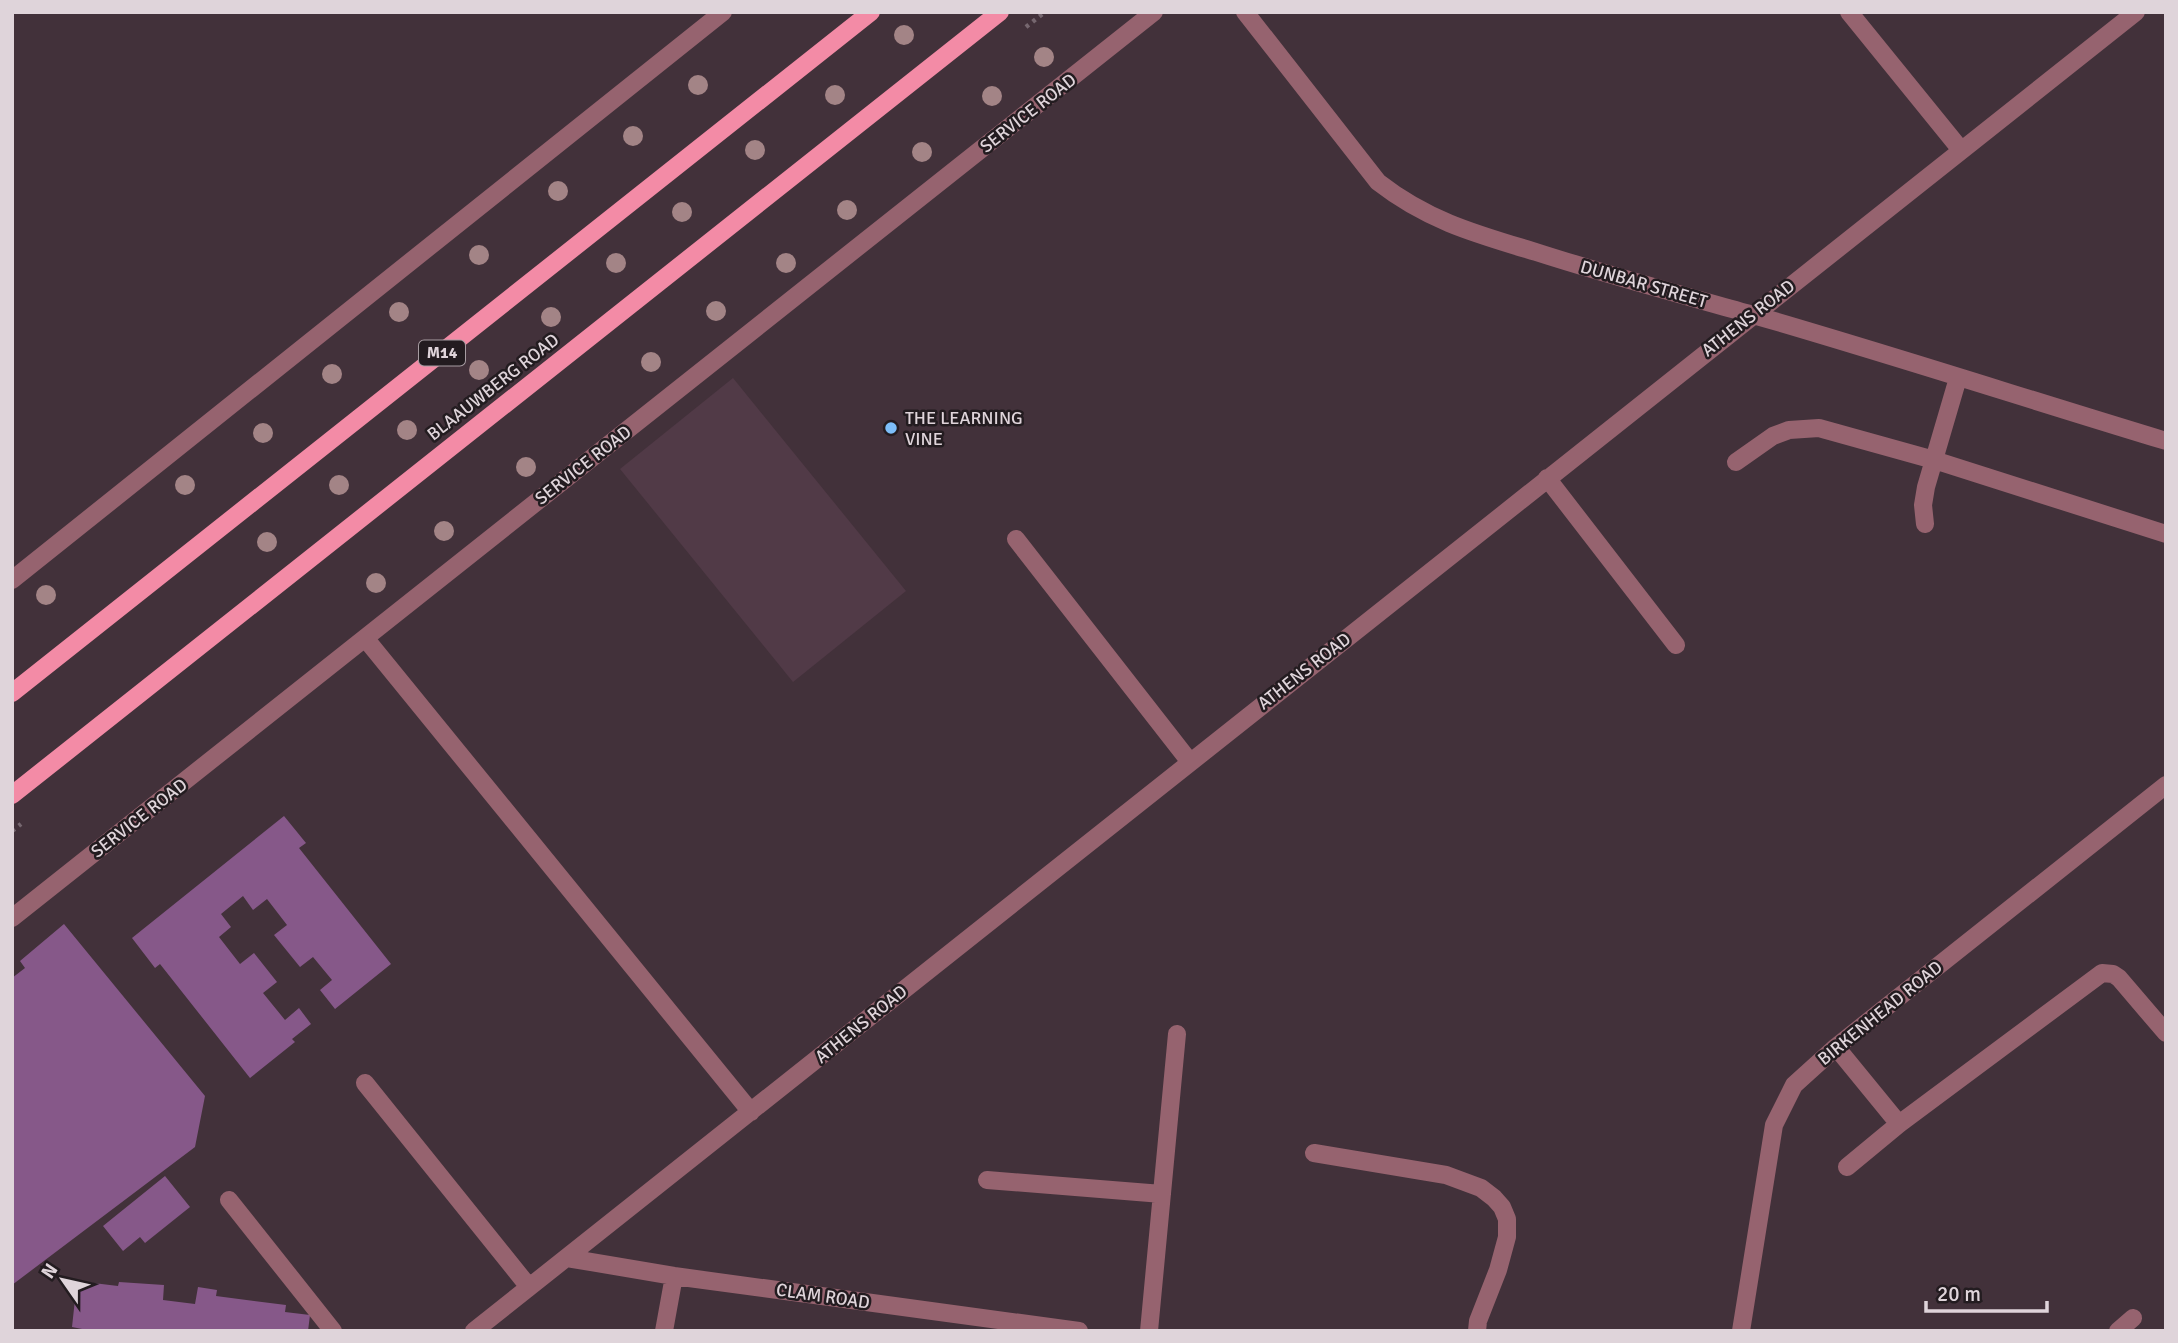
<svg xmlns="http://www.w3.org/2000/svg" width="2178" height="1343" font-family="Signika,sans-serif">
  <rect width="100%" height="100%" fill="#42313a"/>
  <path fill="#513a47" d="M733,378l173,213 -113,91 -173,-213z"/>
  <path fill="#865889" d="M284,816l22,27 -7,5 92,116 -56,45 -15,-19 12,-10 -19,-23 -13,10 -26,-32 13,-10 -20,-26 -14,11 -10,-14 -22,18 10,13 -12,10 21,27 14,-11 23,29 -14,11 22,27 14,-12 12,16 -19,15 3,3 -45,36 -90,-114 -5,4 -23,-30z
    M64,924l141,172 -10,51 -183,138v-307l13,-10 -5,-7z
    M165,1176l25,31 -45,36 -5,-6 -17,14 -20,-25z
    M77,1281l41,5 1,-4 45,3 -1,15 32,4 3,-17 19,3 -1,6 70,9 -1,7 25,3 -2,16h-216l-20,-4z"/>
  <g fill="none" stroke-linecap="round" stroke-linejoin="round">
    <path stroke="#76676f" stroke-width="4.5" stroke-dasharray="3.5 5" stroke-linecap="butt" d="M1026,27l19,-15
      M12,831l9,-7"/>
    <path stroke="#96636f" stroke-width="18" d="M1245,12l133,170c50,39 98,52 158,70 71,23 143,42 214,62 139,40 277,85 416,127
      M1849,12l112,138
      M1736,462l37,-26 16,-6 30,-2 115,32 232,74
      M1547,478l129,167
      M1925,524l-2,-19 3,-18 32,-109
      M1016,539l174,223
      M12,580l711,-568
      M365,638l386,474
      M12,918l1142,-906
      M1836,1047l63,77 -52,43
      M365,1083l164,204
      M1899,1124l203,-151 11,1 6,4 47,55
      M1314,1153l132,22 35,13 13,10 8,9 5,12v18l-9,33 -20,51 -1,10
      M987,1180l175,14
      M229,1200l104,131
      M567,1258l107,18 405,55
      M474,1331l1662,-1319
      M664,1331l10,-55
      M1149,1331l28,-297
      M1741,1331l33,-206 20,-40 42,-38 330,-262
      M2118,1331l15,-13"/>
    <path stroke="#f38ba6" stroke-width="18" d="M12,693l859,-681
      M12,795l988,-783"/>
  </g>
  <g fill="#a38486">
    <circle cx="904" cy="35" r="10"/>
    <circle cx="1044" cy="57" r="10"/>
    <circle cx="698" cy="85" r="10"/>
    <circle cx="835" cy="95" r="10"/>
    <circle cx="992" cy="96" r="10"/>
    <circle cx="633" cy="136" r="10"/>
    <circle cx="755" cy="150" r="10"/>
    <circle cx="922" cy="152" r="10"/>
    <circle cx="558" cy="191" r="10"/>
    <circle cx="847" cy="210" r="10"/>
    <circle cx="682" cy="212" r="10"/>
    <circle cx="479" cy="255" r="10"/>
    <circle cx="616" cy="263" r="10"/>
    <circle cx="786" cy="263" r="10"/>
    <circle cx="716" cy="311" r="10"/>
    <circle cx="399" cy="312" r="10"/>
    <circle cx="551" cy="317" r="10"/>
    <circle cx="651" cy="362" r="10"/>
    <circle cx="479" cy="370" r="10"/>
    <circle cx="332" cy="374" r="10"/>
    <circle cx="407" cy="430" r="10"/>
    <circle cx="263" cy="433" r="10"/>
    <circle cx="526" cy="467" r="10"/>
    <circle cx="185" cy="485" r="10"/>
    <circle cx="339" cy="485" r="10"/>
    <circle cx="444" cy="531" r="10"/>
    <circle cx="267" cy="542" r="10"/>
    <circle cx="376" cy="583" r="10"/>
    <circle cx="46" cy="595" r="10"/>
  </g>
  <circle fill="#7dbef9" stroke="#231c20" stroke-width="2.5" cx="891" cy="428" r="7"/>
  <g text-anchor="middle" dominant-baseline="central" stroke-width="5" stroke-linejoin="round" paint-order="stroke">
    <rect fill="#231c20" stroke="#a79da2" stroke-width="2" x="419" y="340.5" width="46" height="25" rx="5"/>
    <g font-size="16" font-weight="bold" fill="#dfd4da">
      <text x="442" y="353">M14</text>
    </g>
    <g font-size="18" fill="#dfd4da" stroke="#231c20">
      <text transform="translate(1028 113) rotate(-38)">SERVICE ROAD</text>
      <text transform="translate(1644 284) rotate(16)">DUNBAR STREET</text>
      <text transform="translate(1748 318) rotate(-38)">ATHENS ROAD</text>
      <text transform="translate(493 387) rotate(-38)">BLAAUWBERG ROAD</text>
      <text transform="translate(583 465) rotate(-38)">SERVICE ROAD</text>
      <text transform="translate(1304 671) rotate(-38)">ATHENS ROAD</text>
      <text transform="translate(139 818) rotate(-38)">SERVICE ROAD</text>
      <text transform="translate(1880 1013) rotate(-39)">BIRKENHEAD ROAD</text>
      <text transform="translate(861 1024) rotate(-39)">ATHENS ROAD</text>
      <text transform="translate(823 1296) rotate(8)">CLAM ROAD</text>
    </g>
    <g font-size="18" fill="#dfd4da" stroke="#231c20" text-anchor="start">
      <text x="905" y="418">THE LEARNING<tspan x="905" dy="21">VINE</tspan></text>
    </g>
  </g>
  <rect width="2178" height="1343" fill="none" stroke="#dfd4da" stroke-width="28"/>
  <g transform="translate(63 1280) rotate(304)" stroke="#231c20" stroke-width="5" paint-order="stroke">
  <path d="M0-5L12 26L0 18L-12 26Z" fill="#dfd4da"/>
  <text y="-10" font-size="19" font-weight="bold" text-anchor="middle" fill="#dfd4da">N</text>
  </g>
  <path d="M1926 1301v10h121v-10" fill="none" stroke="#dfd4da" stroke-width="3.5"/>
  <text x="1937" y="1301" font-size="21" fill="#dfd4da" stroke="#231c20" stroke-width="5" paint-order="stroke">20 m</text>
</svg>
